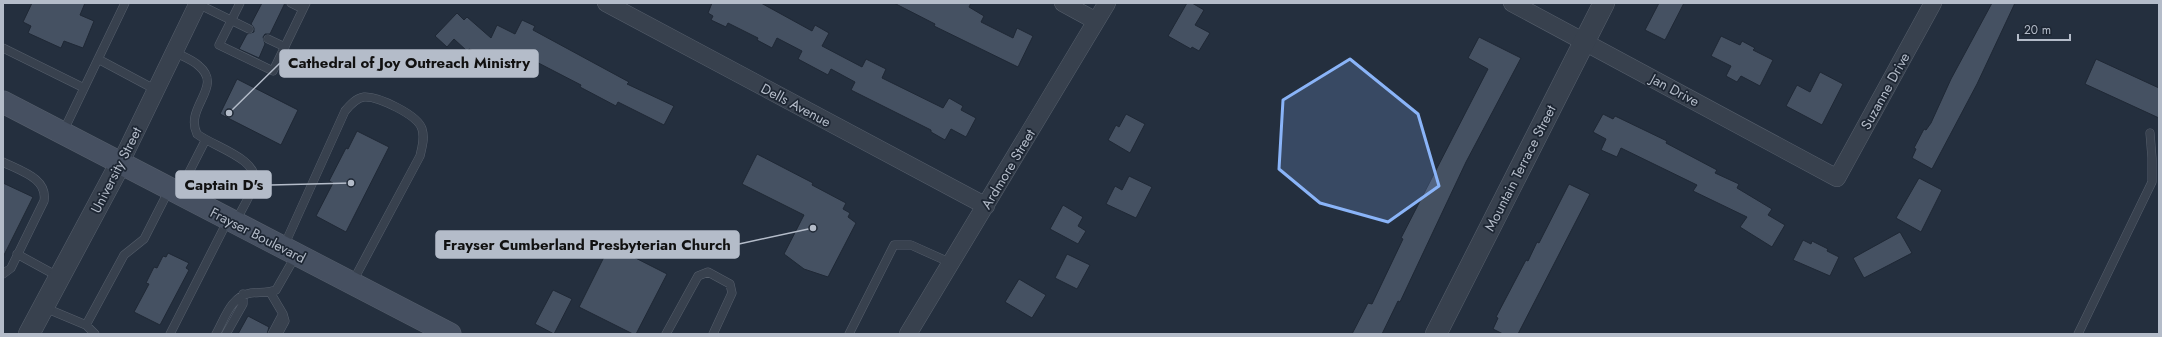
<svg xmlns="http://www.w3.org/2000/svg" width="2162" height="337" font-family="Jost,sans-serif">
  <rect width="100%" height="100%" fill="#242f3e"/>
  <path fill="#455162" stroke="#1f2835" d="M32,3h53l-5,12 14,6 -11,27 -19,-7 -3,7 -33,-15 3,-7 -8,-4z
    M262,3h23l-15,31h-5l-2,3 2,7 -6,14 -20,-9 8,-15 7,-2v-4l-3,-4z
    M712,3h49l51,28 3,-6 14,8 -7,13 40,21 4,-8 20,10 -4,9 61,30 6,-10 14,8 -2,4 15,8 -10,19 -15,-8 -6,11 -14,-8v-2l-80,-40 4,-8 -24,-13 -3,6 -30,-16 4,-8 -25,-13 -5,10 -15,-8 1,-2 -30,-15 -2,4 -15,-7 2,-4 -5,-3z
    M894,3h77l-2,4 15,9 -3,6 32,16 4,-10 16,8 -15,31 -84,-41 1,-2z
    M1187,3h5l12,7 -9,15 15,8 -11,18 -7,-4 -1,2 -23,-13z
    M1659,3h25l-19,37 -20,-10z
    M1992,3h23l-38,81 -45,85 -20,-11 4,-9 -2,-1 10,-19 2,1 5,-7 20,-44z
    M457,13l7,7 3,-3 24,21 6,-13 18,9 7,-14 13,6 -2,4 96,52 -2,2 47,22 -10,19 -46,-23 -2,4 -36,-19 1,-2 -60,-31 -2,4 -2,-1 -6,12 -42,-20 -2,2 -13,-12 -7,8 -12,-11z
    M1721,36l19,9 2,-4 13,7 -2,2 20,10 -13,26 -19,-10 -4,6 -11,-6 5,-10 -20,-10z
    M1479,37l42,21 -55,104 -66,140 -2,-1 -16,33h-30l16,-31 4,1 31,-65 -2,-1 87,-169 -20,-11z
    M2096,59l63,29v30l-74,-34z
    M1820,72l23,12 -21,41 -36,-19 11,-21 13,7z
    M237,79l61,31 -17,35 -61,-31z
    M1126,114l19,10 -15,29 -22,-13 8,-15 3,2z
    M1603,114l10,5 2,-3 52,25 -1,2 51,27 -2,3 24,11 -2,4 35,21 -4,6 17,10 -13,22 -32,-20 7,-10 -54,-26 4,-6 -76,-37 -4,9 -16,-7 5,-11 -13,-7z
    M357,131l32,16 -43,85 -30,-16 17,-33 -4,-2 17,-33 2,1z
    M757,154l56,29 -1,2 34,18 -3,6 7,4 -2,4 8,6 -28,54 -24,-8 -20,-15 20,-39 -62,-31z
    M1129,176l23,11 -16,31 -30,-14 9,-18 7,4z
    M1919,178l23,12 -21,42 -25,-14z
    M3,183l30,14 -30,60z
    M1569,184l21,10 -72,140h-15l-10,-5 5,-11 -2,-1 30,-57 2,1 9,-19 2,1z
    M1063,205l20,12 -5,9 8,5 -8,13 -28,-15z
    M1900,232l12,21 -48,25 -11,-20z
    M1803,240l8,4 1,-3 16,8 -1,2 12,6 -9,19 -37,-16z
    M610,245l57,29 -31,60h-3l-54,-27z
    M168,253l21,10 -3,5 3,2 -29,55 -26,-13 15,-28 -3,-1 8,-16 3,1 6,-12 3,1z
    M1067,254l23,11 -13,24 -22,-11z
    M1019,279l27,16 -14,23 -27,-16z
    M553,290l19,9 -18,35 -19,-10z
    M248,316l21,11 -2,7h-29z"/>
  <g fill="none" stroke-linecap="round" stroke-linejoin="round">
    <defs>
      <path id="service" d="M240,3l-21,42 54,26 33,-68
        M291,3l12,6
        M198,4l51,25
        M268,39l17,8
        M3,48l81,40
        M174,52c8,4 19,8 25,14 25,21 -15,41 -2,68 17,13 63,25 57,49 -3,13 -13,27 -19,40
        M98,59l58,31
        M63,132l62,-129
        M3,162c17,9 45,16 41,39l-33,67 -8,6
        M179,192l26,-51
        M284,246l61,-135c5,-6 11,-13 19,-14 14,-1 54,18 58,32 3,9 0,18 -2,27l-68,127
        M17,254l42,23
        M270,292l13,22 2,7 -7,13
        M43,307l43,18
        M95,334l-9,-9 38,-70 20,-16 25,-49
        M170,334l58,-114
        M216,334c9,-16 15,-38 35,-41 9,-1 17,0 25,-3l20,-35
        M226,334l17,-30v-10
        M272,334l9,-17
        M666,334l32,-58 10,-4 22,12 2,9 -19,41
        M849,334l45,-89h17l40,18
        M2078,334l74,-152v-24l-2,-25"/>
      <path id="minor" d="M606,3l380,203
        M1063,3l33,18
        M1512,3l325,175 96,-175
        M120,164l78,-161
        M908,334l199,-331"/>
      <path id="tertiary" d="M29,334l91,-170
        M1436,334l168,-331"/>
      <path id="secondary" d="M3,102l447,232"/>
    </defs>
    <use href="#service" stroke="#565f6c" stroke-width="9"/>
    <use href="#minor" stroke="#565f6c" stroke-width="18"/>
    <use href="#tertiary" stroke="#565f6c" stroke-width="22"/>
    <use href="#secondary" stroke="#565f6c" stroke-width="23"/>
    <use href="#service" stroke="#38414e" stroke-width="8"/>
    <use href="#minor" stroke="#38414e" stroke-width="17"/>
    <use href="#tertiary" stroke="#38414e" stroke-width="21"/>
    <use href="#secondary" stroke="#465061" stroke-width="22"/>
  </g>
  <path fill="#8ab4f8" fill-opacity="0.2" stroke="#8ab4f8" stroke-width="3" stroke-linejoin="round" d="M1350,59l68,55 21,72 -51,36 -68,-19 -41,-34 4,-69z"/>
  <g text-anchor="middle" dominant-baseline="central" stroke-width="3.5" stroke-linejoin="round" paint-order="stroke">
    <g font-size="14" fill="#b4bcc9" stroke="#1d2633">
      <text transform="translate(1675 90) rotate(28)">Jan Drive</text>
      <text transform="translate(1885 91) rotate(-61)">Suzanne Drive</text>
      <text transform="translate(796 105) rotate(28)">Dells Avenue</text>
      <text transform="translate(1520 168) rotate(-63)">Mountain Terrace Street</text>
      <text transform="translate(1008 169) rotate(-59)">Ardmore Street</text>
      <text transform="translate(116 170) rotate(-63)">University Street</text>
      <text transform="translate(258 235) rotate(27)">Frayser Boulevard</text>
    </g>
  </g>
  <path fill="none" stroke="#b4bcc9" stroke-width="1.5" d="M229 113L280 63M351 183L271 185M813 228L739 244"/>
  <g fill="#b4bcc9" stroke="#1d2633" stroke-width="1.5">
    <circle cx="229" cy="113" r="4"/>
    <circle cx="351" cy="183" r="4"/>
    <circle cx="813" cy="228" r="4"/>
  </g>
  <g fill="#b4bcc9" stroke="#b4bcc9" stroke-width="1.5">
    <rect x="280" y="50" width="258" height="27" rx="4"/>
    <rect x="176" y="171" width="95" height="27" rx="4"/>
    <rect x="436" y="231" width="303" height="27" rx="4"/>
  </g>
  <g font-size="15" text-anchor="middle" font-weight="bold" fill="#111">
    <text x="409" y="68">Cathedral of Joy Outreach Ministry</text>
    <text x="224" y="190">Captain D's</text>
    <text x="587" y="250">Frayser Cumberland Presbyterian Church</text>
  </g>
  <rect width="2162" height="337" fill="none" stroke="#b4bcc9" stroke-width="8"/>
  <path d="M2018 34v6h52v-6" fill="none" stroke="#b4bcc9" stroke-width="2"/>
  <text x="2024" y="34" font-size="12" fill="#b4bcc9" stroke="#1d2633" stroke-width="3" paint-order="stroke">20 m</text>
</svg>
